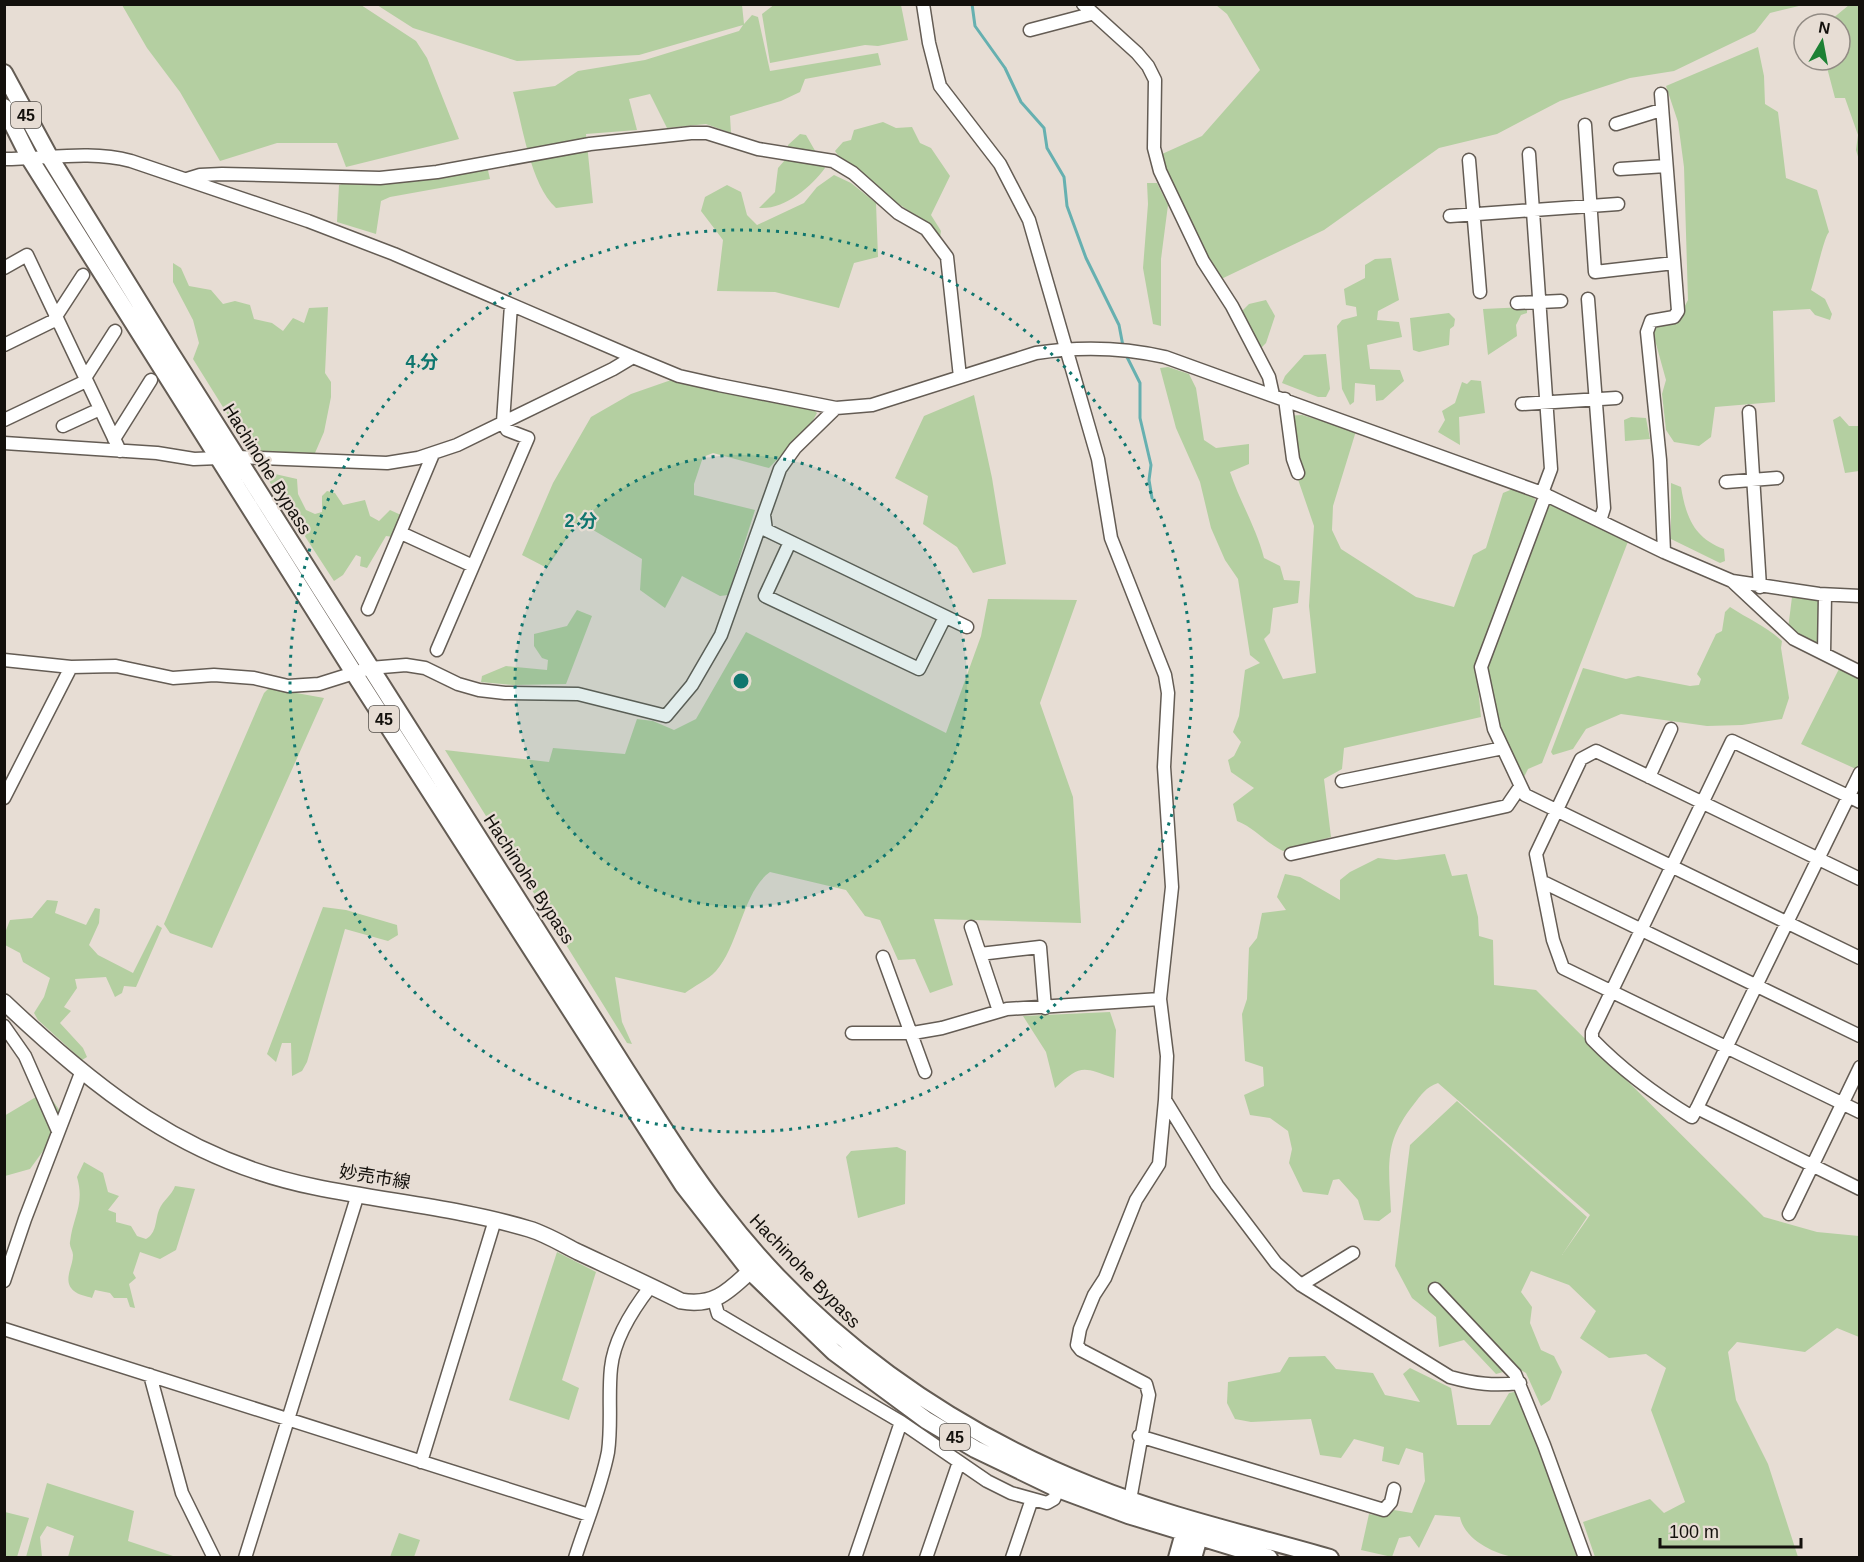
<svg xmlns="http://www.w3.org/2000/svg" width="1864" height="1562" font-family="Helvetica,'Noto Sans JP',sans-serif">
  <rect width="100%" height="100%" fill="#e7ddd4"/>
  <path fill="#b4cfa1" d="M775,4l126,1 7,35 -30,6 -13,-1 -95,18 -8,-49z
    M122,5h239l55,36 11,17 32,81 -113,28 -9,-24h-60l-57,18 -40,-69 -33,-44z
    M377,5h365l2,19 8,-9 6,2 12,54 108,-18 3,12 -76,14 -5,13 -19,9 -51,15 1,17 -25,-9 -39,4 -17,-34 -21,5 8,31 -51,4 7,69 -37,5c-26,-24 -33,-82 -43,-116l42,-6 23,-15 67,-11 94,-29 4,-6 -104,30 -122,6 -104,-33z
    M1216,5h587l-33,8 -15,19 -81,39 -44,7 -70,23 -63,33 -58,14 -115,82 -107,51 -46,-97 -9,-30 40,-18 58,-66 -33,-56z
    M1849,5h10v155l-3,-10 2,-15 -13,-37h-10l-10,-38h15v-36h-14z
    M1758,47l6,29 1,28 13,8 8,66 31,12 12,42c-5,5 -14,47 -18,58l14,9 7,15 -2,6 -15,-5 -5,-6 -37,2 2,91 -60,5 -4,30 -12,9 -25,-4 -8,-12 -4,-36 4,-14 -13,-47 1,-5 24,-9 10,-19 -4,-133 -6,-45 -12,-36z
    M883,122l13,6 16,-1 8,16 11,5 19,28 -19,39 10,16 -1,7 -15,-16 -32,-22 -35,-30 -16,-9 -7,-10 8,-9 8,-2 3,-10z
    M800,134l6,1 19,33c-14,19 -41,42 -66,40l16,-16 3,-24 7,-8 3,-15z
    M487,166l3,13 -100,18 -9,4 -5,33 -39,-12 2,-37 3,-1 38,-1z
    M834,175l17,8 25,20 2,54 -24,6 -15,45 -64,-16 -58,-1 6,-51 -22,-29 4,-14 22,-12 14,7 6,23 10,10 47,-22 13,-16z
    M1147,183h10l11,22 -7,54v67l-8,-2 -10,-56 5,-64z
    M1391,258l8,42 -21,11 -1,9 22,2 3,15 -35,8 3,24 30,1 4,11 -21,19 -7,1 -1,-16 -20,-2 -1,19 -4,3 -8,-16 -5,-63 5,-6 15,-4 -1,-9 -10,-2 -2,-16 21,-11v-13l10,-6z
    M173,263l8,5 8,18 22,4 12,14 12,-3 15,4 4,14 18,4 11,8 10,-13 11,5 5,-15 19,-1 -3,66 6,9v15l-7,35 -9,21 -64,-1 -58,-93 6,-16 -6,-23 -20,-38z
    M1266,300l9,16 -9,27 -5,5 -20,-36 8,-8z
    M1527,307v6l-6,2 -5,10 1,11 -29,19 -5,-46z
    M1449,313l6,6 -1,7 -4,3 -1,16 -30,7 -6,-2 -3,-32z
    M1326,354l4,35 -4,8h-8l-36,-14 3,-7 19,-21z
    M1168,367l21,7 7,14 8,52 12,8 33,-4v20l-19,8c10,30 26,55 34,86l16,8 4,14 16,1 -2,22 -25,5 -3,25 -6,6 19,40 33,-6 -7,-67 5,-80 -22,-64 -7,-46 17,-1 54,16 -23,75 -1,24 9,19 75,48 38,10 19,-52 13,-7 17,-55 12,-5 19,8 2,8 -60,163 5,50 -137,31 -2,21 -18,10 7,58 -48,14c-17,-8 -28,-23 -46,-30l-4,-17 21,-16 -23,-16 -3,-12 6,-4 7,-14 -8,-10 6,-16 6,-46 15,-7 -10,-8 -12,-76 -13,-19 -14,-32 -11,-46 -24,-54 -16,-60z
    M674,379l73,18 64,11 6,5 -6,11 -42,44 -56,-15 -10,4 -9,27v11l61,15 -27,85 -8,1 -38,-20 -17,32 -25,-18 2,-31 -64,-38 -31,47 -25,-13 31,-72 38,-66 40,-23z
    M1471,380l10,1 4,32 -26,4 1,28 -22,-13 7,-12 -3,-9 13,-8 7,-21 5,2z
    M974,395l18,83 14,86 -33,9 -16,-26 -34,-23 5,-28 -33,-18 29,-62z
    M1840,416l9,10h10v45l-14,2 -12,-53z
    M1631,417l15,1 4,21 -25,2 -1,-21z
    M275,474l22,5 1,15 8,16 9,4 7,-2v-16l5,-5 8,2 8,12 22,-5 5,16 9,5 11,-11 11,5 -8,22 -7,-1 -19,32 -7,-2 1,-9 -5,-2 -13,20 -9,6 -65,-100z
    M1671,483l10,4c5,30 13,51 43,62l1,12 -5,2 -49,-24z
    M1549,503l80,36 -87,224 -14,6 -6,12 -23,-54 -11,-61z
    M1792,597l26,2 4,5 -5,39 -29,-14z
    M988,599l89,1 -37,103 33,94 8,126 -147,-4 19,66 -23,8 -15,-34 -17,1 -18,-40 -15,-4 -19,-26 -76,-18c-27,19 -31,73 -54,99 -8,9 -22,15 -31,22l-70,-16 7,45 10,22 -5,-1 -182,-293 104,12 4,-14 72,6 12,-35 16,2 21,9 22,-11 50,-87 200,101 35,-97z
    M1730,607c18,12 36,19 52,34l-1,7 8,50 -7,21 -40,6 -35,1 -86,-12 -35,15 -13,20 -20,6 -2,-3 32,-84 43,11 12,-3 52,10 9,-1 2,-6 -4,-5 19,-40 6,-3 3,-19z
    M577,610l15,6 -26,68 -53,1 -32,-3 1,-6 24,-10 41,4 1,-10 -6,-2 -8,-12v-12l33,-8z
    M1840,667l19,11 1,85 -4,6 -55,-25z
    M269,688l55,10 -112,250 -42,-15 -6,-9 100,-231z
    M1445,854l7,22 15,-2 11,43 1,19 14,4 1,45 42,5 228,227 53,15 42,4v101l-22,-9 -32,24 -68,-10 -9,10 8,48 32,64 30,93h-203l-12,-35 67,-23 14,14 21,-11 -34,-92 15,-42 -20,-14 -37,4 -29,-20 16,-27 -27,-26 -38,-14 -10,21 11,15 -2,16 11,27 13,6 8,16 -12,28 -9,6 -15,-33 -9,-5 -21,6 -32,-34 -25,7 -3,-30 -24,-19 -17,-32 15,-121 47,-44 130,116 -25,38 28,-40 -152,-132c-12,4 -17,12 -24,21 -31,39 -25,61 -23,108l-12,9 -15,-1 -6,-20 -19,-21 -6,1 -5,15 -25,-3 -14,-29 3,-14 -4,-18 -18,-13 -20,-3 -6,-20 20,-9 -1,-19 -18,-6 -3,-47 5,-15 2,-51 8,-10 5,-25 24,-3 -9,-13 8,-23 15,3 40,23v-20l10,-8 28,-14 18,2z
    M47,900l11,1 -3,12 31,12 9,-17 5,1 -1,14 -10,22 9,10 35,18 24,-48 5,3 -26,59 -12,-1 -2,7 -7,4 -9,-20 -31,2 2,9 -13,19 7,4 -11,12 23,25 4,9 -5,3 -44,-40 -4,-7 10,-16 6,-19 -27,-16 -3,-9 -15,-8v-12l5,-13 22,-2z
    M323,907l23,3 51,15 1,10 -10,6 -43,-12 -38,133 -5,9 -10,5 -1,-33h-9l-6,19 -9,-8z
    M1110,1012l6,18 -2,48c-32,-11 -33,-14 -59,10l-9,-36 -23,-36z
    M46,1091l14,20 -14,36 -16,22 -25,7 -1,-60z
    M897,1147l9,4 -1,53 -47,14 -12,-61 5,-6z
    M84,1162l19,11 5,19 11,4 -11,14 8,3v9l15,4 6,10 9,3c11,-6 9,-19 13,-29 4,-10 13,-15 16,-24l20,3 -19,61 -16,9 -20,-7 -7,21 3,5 -7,6 6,24 -5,-1 -3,-9h-13l-4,-5 -15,-3 -3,8c-5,-2 -14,-3 -18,-7 -12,-10 -1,-24 -1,-36 0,-4 -4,-9 -3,-13 3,-26 15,-37 7,-65z
    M557,1252l39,20 -34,108 17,8 -10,32 -60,-20z
    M1325,1356l11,13 37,4 12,22 35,7 -17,-28 7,-6 41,20 6,37h33l19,-32 10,-2 58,166c-20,0 -43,4 -63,0 -20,-3 -50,-18 -54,-40l-25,-2 -16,33 -9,-12 -11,2 -7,19 -31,-7 8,-36 16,3 9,-7 18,3 13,-32 -2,-28 -17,-5 -7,17 -17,-4 2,-14 -30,-8 -13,19 -21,-3 -9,-36 -60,3 -16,-3 -8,-16 1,-21 52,-10 9,-15z
    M47,1483l87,28 -6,30 48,16h-108l6,-21 -27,-10 -7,11 2,20h-16z
    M5,1512l24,6 -12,39h-12z
    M399,1533l21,7 -6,17h-24z"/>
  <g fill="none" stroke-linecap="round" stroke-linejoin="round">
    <path stroke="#66b0b0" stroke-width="3" d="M972,4l3,22 30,42 16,34 23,26 3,20 17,29 3,29 19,52 33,67 4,21
      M1125,353l15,30v35l11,47 -2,15 3,18"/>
    <defs>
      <path id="minor" d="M923,4l6,39 11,43 60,78 29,56 69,239 13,79 54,137 3,18 -4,74 8,120 -12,112 7,57 -2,44 52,85 59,78 25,22 149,92c25,7 44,9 70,6
        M1083,4l54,49 11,13 7,14 -1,68 6,23 43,90 29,45 37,71 4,18
        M1030,30l61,-16
        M1661,94l17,217 -4,6 -23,4 -4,11 13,128 4,92
        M1616,124l45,-14
        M1585,125l10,147 79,-9
        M1529,154l22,315 -9,24
        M4,159c44,0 84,-9 127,2l177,60 86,33 239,103 46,19 40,9 117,23 36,-3 164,-52c45,-7 85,-6 129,4l377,136 122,59 68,29 87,13 41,2
        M1469,160l11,132
        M1620,169l46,-3
        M187,179l13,-4 22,-1 158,4 57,-6 153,-28 101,-11h16l51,16 75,12 20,12 45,40 28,16 21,28 13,120
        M1450,216l168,-12
        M4,268l23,-13 93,196
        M1588,299l16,209 -4,13
        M1517,303l44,-2
        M4,345l49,-24 30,-46
        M85,378l30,-47
        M1285,399l8,60 5,14
        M1522,404l94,-6
        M1749,412l11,175
        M4,420l82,-39
        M63,426l37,-17
        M114,439l37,-59
        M4,443l153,10 37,6 25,-1
        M237,457l150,6 31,-5 39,-13 156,-76 20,-12
        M1726,482l51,-4
        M1546,494l-65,173 13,62 31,66 335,163
        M764,515l2,15 201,97
        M401,533l72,33
        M790,542l-25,54 154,73 26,-52
        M1732,581l62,58 66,33
        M368,609l65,-155
        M437,650l91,-212 -21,-8 -4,-8 8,-117
        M1824,653l1,-58
        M4,660l67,7 45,-1 57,12 41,-3 40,3 34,8 31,-2 51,-16 36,-3 19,3 33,16 21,6 26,3 73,1 88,22 26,-31 29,-50 59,-166 15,-21 41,-40
        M1860,773c-55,112 -109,223 -163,335l-5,9c-38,-23 -69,-46 -100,-78v-7l140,-291 116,55 12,6
        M1649,777l22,-48
        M1342,781l161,-33
        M4,798l67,-131
        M1291,854l216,-48 13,-19
        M1860,879l-264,-128 -15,8 -45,95 17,86 10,28 297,144
        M1543,882l317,154
        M971,927l28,84
        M980,954l60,-7 5,61
        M883,957l42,115
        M4,1026l21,30 33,75
        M852,1033h61l29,-5 65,-19 153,-10
        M1697,1108l163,81
        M1789,1214l71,-147
        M4,1281l21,-62 56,-146
        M1301,1285l52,-32
        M1435,1289l80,85 29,71 41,113
        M714,1300l4,14 183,108 86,59 24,12 36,10 7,-4 4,-10
        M4,1329l585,186
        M150,1375l32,118 32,65
        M1139,1436l245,74 7,-8 3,-13
        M421,1462l74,-242
        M1130,1500l19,-105 -3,-11 -65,-34 -4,-5 3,-16 14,-34 11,-17 31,-78 23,-36 6,-64
        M245,1558l113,-364
        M575,1558c11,-35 26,-70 33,-106 4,-28 0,-56 3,-84 3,-29 22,-59 40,-82
        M855,1558l46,-136
        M926,1558l33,-96
        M1012,1558l20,-59"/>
      <path id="major" d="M4,1002c94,89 182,159 311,185 72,15 144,21 214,42 17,5 33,15 49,23 34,16 69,32 103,49 37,7 52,-15 78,-38"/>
      <path id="highway" d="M4,73l45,83 121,196 456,718c31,48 61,97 96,142 95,124 226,217 370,274 77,31 159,49 238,72
        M4,107l26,52 324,514 329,512 67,86 84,81 92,68 49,29 83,40 70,26 141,43
        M1177,1558l7,-25 7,-7
        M1193,1558l6,-21 -2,-10"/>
    </defs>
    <use href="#minor" stroke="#645c54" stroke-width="15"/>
    <use href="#major" stroke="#645c54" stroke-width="18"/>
    <use href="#highway" stroke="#645c54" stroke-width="20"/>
    <use href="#minor" stroke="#fff" stroke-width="12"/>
    <use href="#major" stroke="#fff" stroke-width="15"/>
    <use href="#highway" stroke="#fff" stroke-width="16"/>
  </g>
  <circle cx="741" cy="681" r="226" fill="#0f766e" fill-opacity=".12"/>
  <g fill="none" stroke="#0f766e" stroke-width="3" stroke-dasharray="3 6">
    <circle cx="741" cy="681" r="226"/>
    <circle cx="741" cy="681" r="451"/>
  </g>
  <g text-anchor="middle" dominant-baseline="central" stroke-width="4.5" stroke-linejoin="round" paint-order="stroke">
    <g fill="#e7ddd4" stroke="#534e48" stroke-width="1.5">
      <rect x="11" y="102" width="30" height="26" rx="4.5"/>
      <rect x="369" y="706" width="30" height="26" rx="4.5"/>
      <rect x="940" y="1424" width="30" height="26" rx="4.5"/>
    </g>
    <g font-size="16" font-weight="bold" fill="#13100c">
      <text x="26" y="115">45</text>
      <text x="384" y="719">45</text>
      <text x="955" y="1437">45</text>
    </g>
    <g font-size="18" fill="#13100c" stroke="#e7ddd4">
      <text transform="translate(267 469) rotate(58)">Hachinohe Bypass</text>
      <text transform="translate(529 879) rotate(57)">Hachinohe Bypass</text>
      <text transform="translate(375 1177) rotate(9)">妙売市線</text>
      <text transform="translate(805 1271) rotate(46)">Hachinohe Bypass</text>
    </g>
  </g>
  <circle cx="741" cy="681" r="9" fill="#0f766e" stroke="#e7ddd4" stroke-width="3"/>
  <g font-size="18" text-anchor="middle" font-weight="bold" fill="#0f766e" stroke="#e7ddd4" stroke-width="4.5" stroke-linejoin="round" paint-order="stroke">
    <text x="422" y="368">4 分</text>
    <text x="581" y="527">2 分</text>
  </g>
  <rect width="1864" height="1562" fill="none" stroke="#13100c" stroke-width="12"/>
  <g transform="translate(1822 42) rotate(10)"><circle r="28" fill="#e7ddd4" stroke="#928b84" stroke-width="1.5"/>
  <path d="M0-4.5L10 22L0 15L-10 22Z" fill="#1d8134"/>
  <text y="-9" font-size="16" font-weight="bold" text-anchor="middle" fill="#13100c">N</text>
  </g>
  <path d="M1660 1538v9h141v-9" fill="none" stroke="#13100c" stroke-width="3"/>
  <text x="1669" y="1538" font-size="18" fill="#13100c" stroke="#e7ddd4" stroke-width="4.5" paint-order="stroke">100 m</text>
</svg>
